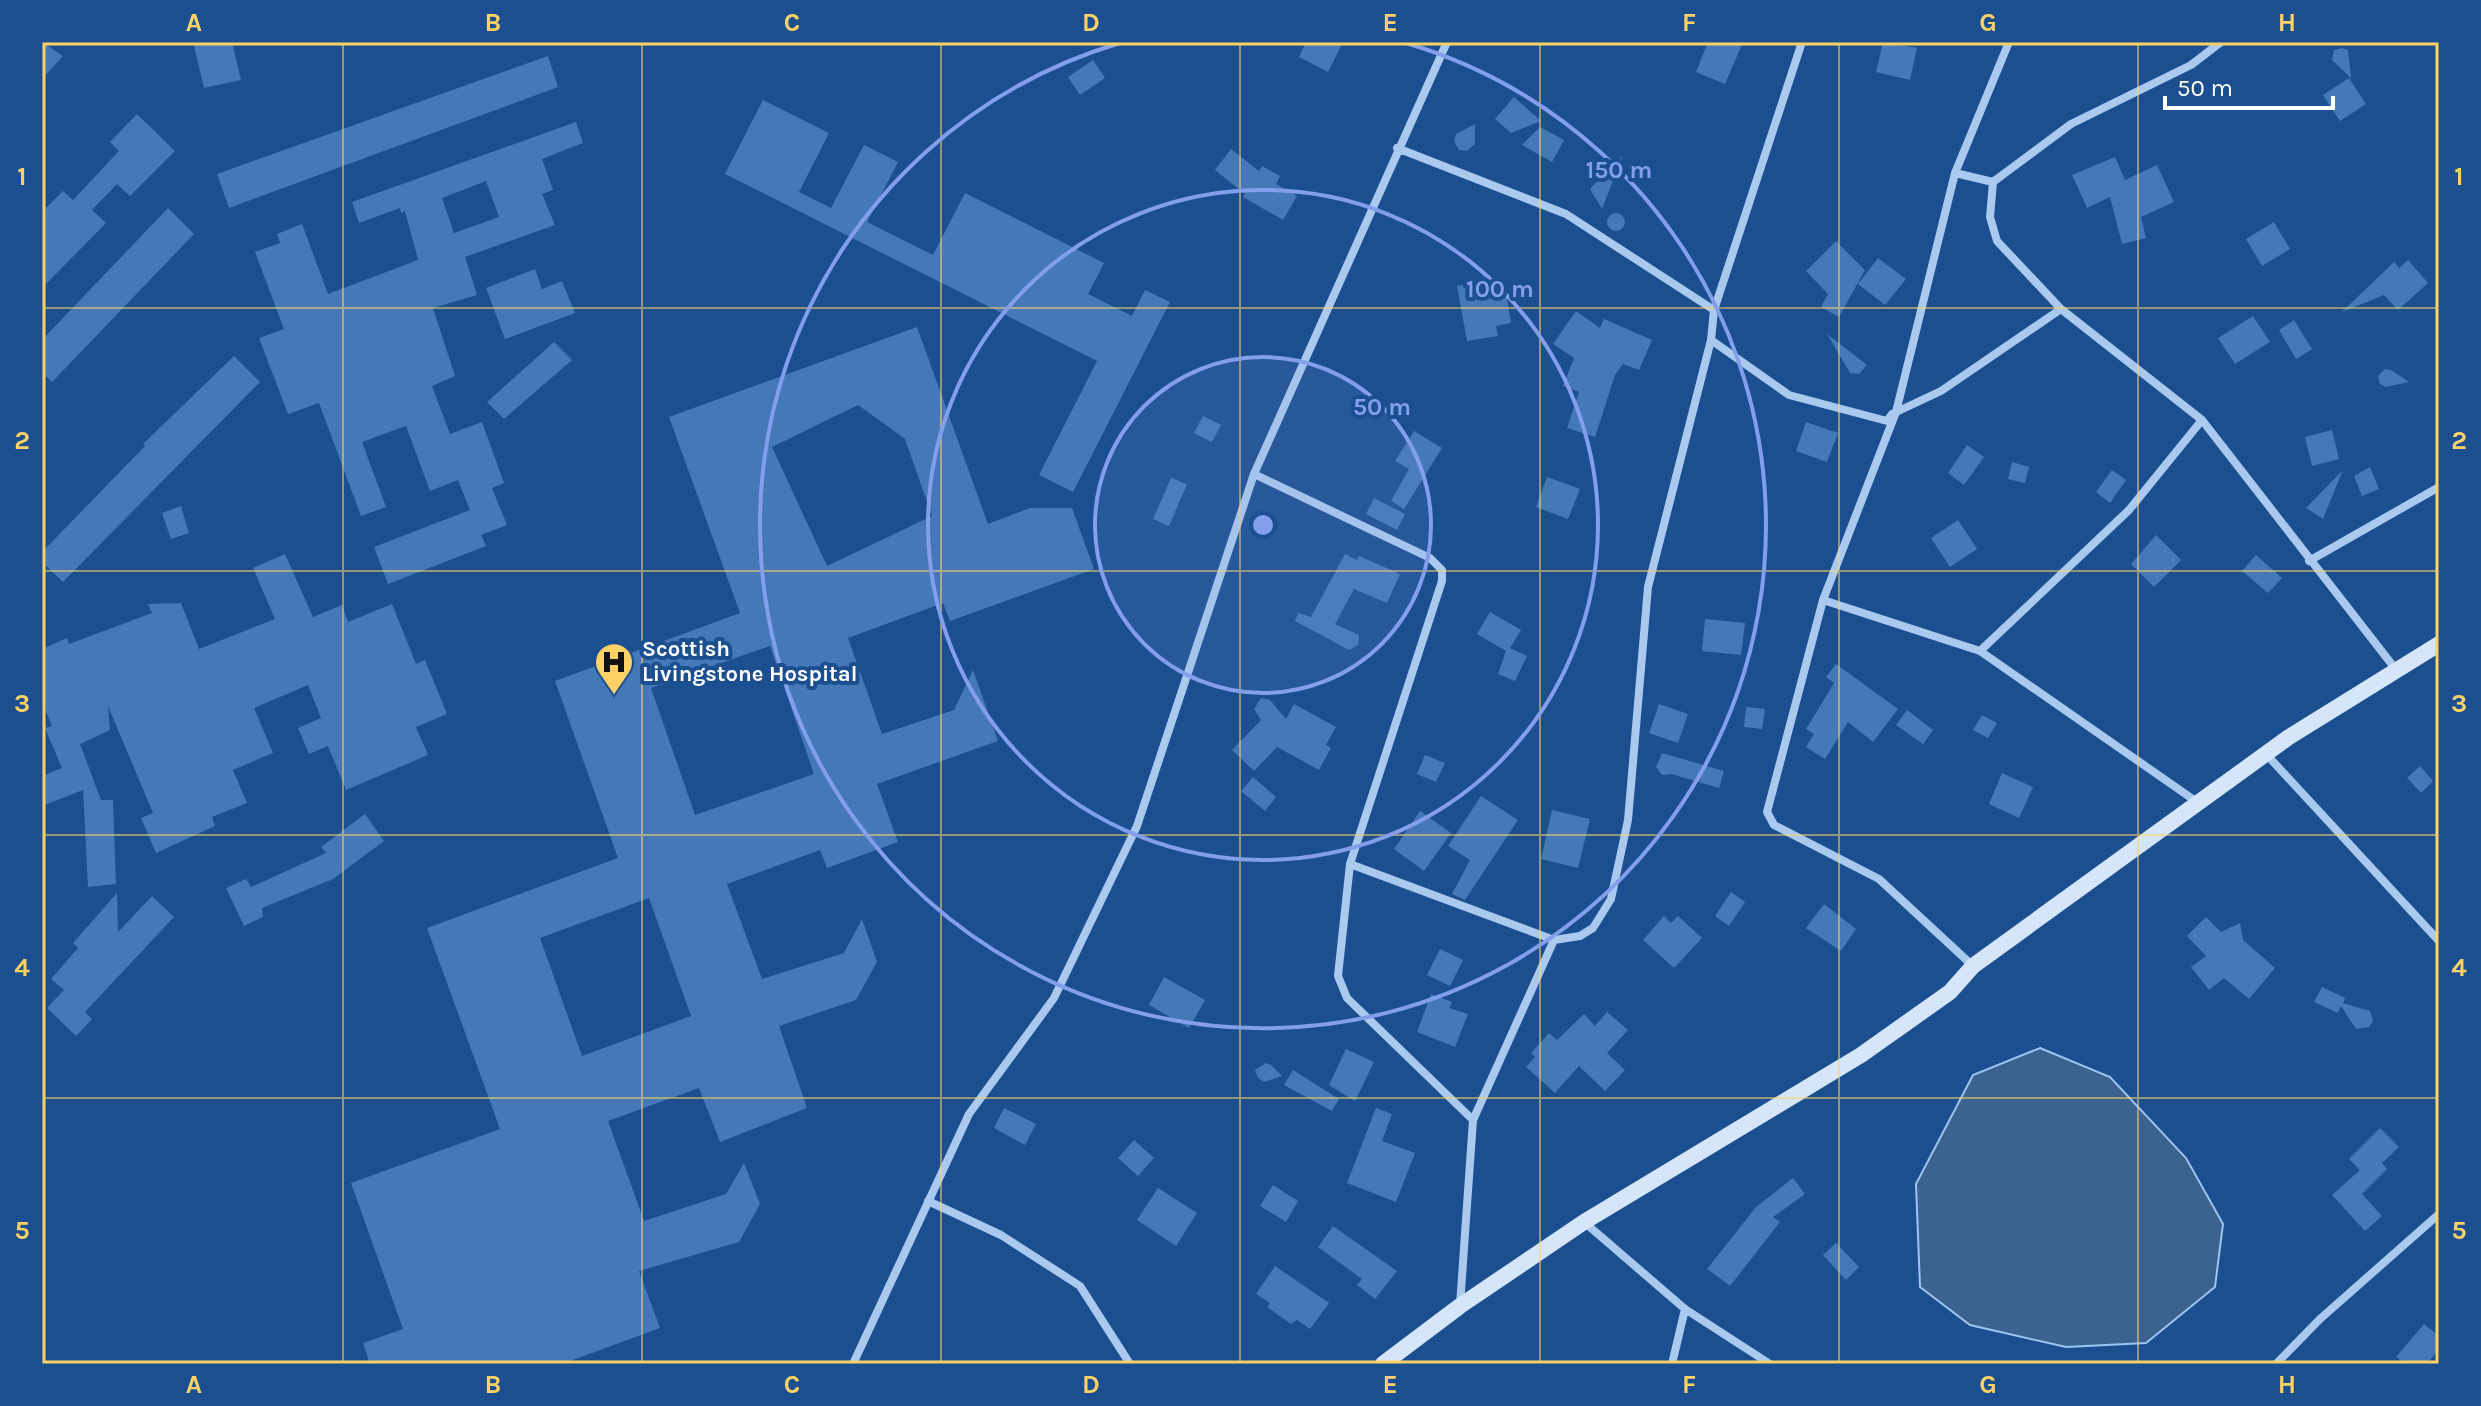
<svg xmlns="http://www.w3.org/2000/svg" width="2481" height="1406" font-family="Karla,sans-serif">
  <rect width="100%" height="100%" fill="#1b4f8f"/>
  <path fill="#3c6290" stroke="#9cc4f0" stroke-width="2" d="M2040,1048l70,29 76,81 37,66 -8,63 -69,56 -80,4 -96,-22 -50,-38 -4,-103 57,-109z"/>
  <path fill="#4478b7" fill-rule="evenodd" d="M42,42l21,14 -21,23z
    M193,42h39l9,38 -37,8z
    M1306,42h37l-15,30 -29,-15z
    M1708,42h35l-18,42 -29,-12z
    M1883,42l34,6 -7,32 -34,-8z
    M2342,48l6,2 3,28 -19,-18 2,-10z
    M548,56l10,31 -329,121 -12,-34z
    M1093,60l12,18 -25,17 -12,-18z
    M2349,78l17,26 -26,17 -17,-26z
    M1514,97l27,24 -30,12 -16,-14z
    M763,100l66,33 -30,59 32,16 33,-63 34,17 -31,60 66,33 32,-62 139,70 -16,31 44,22 13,-26 25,12 -97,190 -34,-17 58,-114 -372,-187z
    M137,114l38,37 -45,45 -13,-12 -25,26 14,13 -64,65v-76l21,-21 10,9 46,-49 -9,-9z
    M576,122l7,21 -41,16 11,31 -11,4 13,31 -90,32 12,38 -44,13 22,68 -23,10 18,48 32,-12 22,61 -12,5 15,37 -26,10 5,11 -98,38 -14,-37 96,-37 -12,-30 -28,11 -24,-65 -44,16 24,65 -25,9 -42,-113 -31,11 -29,-76 25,-9 -29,-77 25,-9 -3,-9 25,-10 26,70 90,-34 -13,-49 -4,2 -1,-5 -41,15 -7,-21zM486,181l13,36 -45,16 -12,-35z
    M1475,124v20l-8,7 -8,-1 -5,-9 2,-7z
    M1540,127l24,13 -12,22 -30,-17z
    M1231,149l28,22 3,-5 18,10 -4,8 21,12 -14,24 -40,-23 2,-3 -30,-24z
    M1623,155l-21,54 -12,-20z
    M2115,157l10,23 32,-15 17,37 -33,15 5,21 -24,6 -12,-47 -23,11 -15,-33z
    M168,208l26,26 -142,148 -10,-10v-32z
    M1607 222a9 9 0 1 1 18 0a9 9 0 1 1-18 0Z
    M2274,222l16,27 -28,17 -16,-27z
    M1836,241l29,29 -26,47 -18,-10 7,-13 -22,-23z
    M1878,258l28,21 -21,26 -27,-21z
    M2408,260l20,23 -30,27 -14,-15 -42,17 52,-50 5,6z
    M535,269l7,20 20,-8 13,32 -70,26 -19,-51z
    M1489,280l2,10 14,-3 6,36 -15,3 2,10 -31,5 -10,-55z
    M1576,311l24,17 4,-9 48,21 -13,30 -16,-6 -8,11 -20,62 -28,-9 12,-36 -16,-6 11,-28 -21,-14z
    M2253,316l17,26 -35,22 -17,-26z
    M2294,320l18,29 -16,10 -17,-29z
    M917,327l71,197 42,-16h42l22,61 -144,52 -7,-18 -95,35 34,96 72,-24 19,-40 25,71 -121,43 21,58 -71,26 -7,-18 -93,34 35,95 82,-26 18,-34 15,43 -21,38 -77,26 28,82 -87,34 -21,-54 -91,33 36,100 82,-27 18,-31 16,41 -21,38 -100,29 21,57 -98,36h-192l-7,-21 40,-14 -52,-146 149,-54 -73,-201 191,-70 -63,-177 185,-68 -71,-196zM858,405l47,34 27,77 -105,50 -55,-119zM770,646l44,128 -119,41 -44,-127zM649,898l42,118 -109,40 -42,-118z
    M1827,334l40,31 -8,9 -9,-1z
    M554,342l18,18 -68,59 -17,-17z
    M234,356l26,26 -197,200 -21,-20v-10l103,-106 -2,-2z
    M2385,369l6,1 18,12 -23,5 -6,-3 -2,-8z
    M1203,416l18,9 -9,17 -18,-9z
    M1806,422l32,11 -11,29 -31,-11z
    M2332,430l7,29 -27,7 -7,-29z
    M1414,431l28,17 -38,61 -13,-8 18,-32 -14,-8z
    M1967,445l17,12 -20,28 -16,-12z
    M2012,462l17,5 -4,16 -17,-4z
    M2370,467l9,22 -17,7 -8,-20z
    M2112,470l14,10 -16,23 -14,-11z
    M2341,472h1l-19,47 -17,-11z
    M1547,477l33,12 -12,30 -32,-12z
    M1171,478l16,6 -18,42 -16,-7z
    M1374,498l31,16 -8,16 -31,-16z
    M181,506l8,27 -18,6 -9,-26z
    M1958,520l19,29 -27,18 -19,-29z
    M2156,535l25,25 -27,27 -23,-23z
    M285,554l28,63 29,-12 6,17 44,-18 24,60 9,-4 22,54 -31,13 12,28 -82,35 -18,-44 -19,8 -11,-26 23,-10 -13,-33 -54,23 19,45 -40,17 14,33 -35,14 3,9 -59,27 -15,-35 12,-5 -45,-107 2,24 -30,14 21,56h12l3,84 -28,3 -5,-97 -41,16v-30l20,-8 -17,-40 7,-2 -10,-24v-53l25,-11 2,6 83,-31 -4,-9 33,-1 18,46 76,-30 -22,-51z
    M1345,554l12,6 2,-4 41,18 -13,29 -33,-14 -19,35 24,11 -1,10 -9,5 -54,-29 3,-8 13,4z
    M2256,555l26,23 -14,15 -26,-22z
    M1490,612l31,18 -11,18 17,8 -12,25 -17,-7 8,-23 -29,-17z
    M1705,619l40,4 -4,32 -39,-4z
    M1836,664l62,45 -25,33 -25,-20 -23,37 -19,-12 8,-13 -8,-5 28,-46 -8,-6z
    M1261,698l9,2 16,19 8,-15 42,23 -10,18 5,3 -12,22 -42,-23 -23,24 -22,-21 29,-30 -7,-11z
    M1659,704l29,10 -10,29 -29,-10z
    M1746,707l19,2 -3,20 -18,-2z
    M1907,710l26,20 -10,14 -27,-19z
    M1982,715l15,8 -9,15 -15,-8z
    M1662,753l62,18 -5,17 -48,-14 -9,1 -6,-8z
    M1425,755l20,8 -9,19 -19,-8z
    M2420,766l13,15 -12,12 -14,-15z
    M2002,773l31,14 -14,31 -30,-14z
    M1253,777l23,20 -11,14 -24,-20z
    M1481,796l37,24 -53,80 -13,-6 18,-34 -22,-14z
    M1552,810l38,9 -12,49 -37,-9z
    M1420,811l31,22 -27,38 -30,-22z
    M365,814l19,27 -51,38 -71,29 1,9 -19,9 -18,-38 20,-9 5,8 75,-34 -5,-6z
    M1731,892l14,10 -16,24 -14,-10z
    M117,893l1,39 34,-36 22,21 -89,95 7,7 -16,17 -29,-28 17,-18 -13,-11 27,-31 -5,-5z
    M1824,904l32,25 -15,22 -35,-23z
    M1664,916l7,7 7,-7 24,22 -28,30 -31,-28z
    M2206,917l15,15 19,-9 3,17 32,28 -26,31 -25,-21 -15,12 -18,-23 15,-11 -19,-20z
    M1440,949l23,11 -13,26 -23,-11z
    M1164,977l41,23 -16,28 -40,-23z
    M2322,987l23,11 -2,5 27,8 3,10 -4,6 -13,2 -15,-23 -3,7 -24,-11z
    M1431,994l21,8 -3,6 19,6 -13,33 -38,-15z
    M1607,1012l21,18 -21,23 18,17 -20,21 -26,-25 -24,27 -29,-26 9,-10 -4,-4 18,-20 8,7 27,-26 11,12z
    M1346,1049l28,13 -19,39 -26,-16z
    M1266,1063l5,2 11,11 -18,6 -6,-4 -3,-8z
    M1293,1070l46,29 -7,12 -48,-26z
    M1004,1108l32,16 -11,21 -31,-17z
    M1376,1108l16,6 -10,27 33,12 -19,49 -49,-19z
    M2380,1128l19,19 -17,16 5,6 -25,25 20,22 -17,15 -33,-36 28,-25 -11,-11z
    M1134,1140l20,18 -16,18 -20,-18z
    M1793,1178l12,16 -32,23 7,5 -50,64 -23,-17 49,-62z
    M1273,1185l25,16 -12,21 -26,-16z
    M1158,1188l39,25 -21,33 -39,-26z
    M1333,1226l64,45 -22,28 -18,-14 5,-6 -44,-32z
    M1836,1243l23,24 -13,13 -23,-25z
    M1275,1266l54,37 -19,26 -13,-9 -6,4 -24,-17 3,-4 -14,-9z
    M2424,1324l15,12v13l-12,15h-21l-10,-7z"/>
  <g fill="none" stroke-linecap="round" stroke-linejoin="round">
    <path stroke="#a9c9ee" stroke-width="8" d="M1397,148l169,66 148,96
      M1955,173l-59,239 -73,188 -56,212 7,13 105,54 94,87
      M1993,182l78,-58 120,-59 30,-23
      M1711,340l78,55 98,26 5,-7 49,-23 120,-82
      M2202,420l195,251
      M1254,474l176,84 12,12v11l-92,283 -12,112 9,22 126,122
      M2309,561l130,-74
      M1823,600l157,51 217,151
      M1980,651l149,-141 73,-90 -141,-111 -64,-68 -7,-24 3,-35 -38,-9 54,-131
      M2266,754l173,187
      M1350,864l204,76
      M928,1201l73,34 79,51 50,78
      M1584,1222l101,87 85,55
      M1460,1305l13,-185 81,-180 26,-4 13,-8 18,-29 17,-79 20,-233 63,-247 3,-30 88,-268
      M853,1364l116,-250 85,-116 83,-172 117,-352 193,-432
      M1672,1364l13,-55
      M2276,1364l44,-45 119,-105"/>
    <path stroke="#d6e6fa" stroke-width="16" d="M1383,1364l77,-58 124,-84 277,-167 89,-63 23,-26 316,-229 150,-93"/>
  </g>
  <path fill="none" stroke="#ffd166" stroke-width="2" stroke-opacity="0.55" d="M343,42v1322M642,42v1322M941,42v1322M1240,42v1322M1540,42v1322M1839,42v1322M2138,42v1322M42,308h2397M42,571h2397M42,835h2397M42,1098h2397"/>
  <circle cx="1263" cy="525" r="168" fill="#839eea" fill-opacity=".12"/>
  <g fill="none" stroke="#839eea" stroke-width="4">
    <circle cx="1263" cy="525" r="168"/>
    <circle cx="1263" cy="525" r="335"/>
    <path d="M1406 43A503 503 0 1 1 1120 43"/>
  </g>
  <defs>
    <symbol id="hospital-pin" viewBox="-11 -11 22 30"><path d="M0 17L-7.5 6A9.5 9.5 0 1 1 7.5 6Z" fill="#ffd166" stroke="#1b4f8f"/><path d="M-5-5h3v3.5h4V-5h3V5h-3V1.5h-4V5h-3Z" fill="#111"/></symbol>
  </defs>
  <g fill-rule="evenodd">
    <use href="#hospital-pin" x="592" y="640" width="44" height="60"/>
  </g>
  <g text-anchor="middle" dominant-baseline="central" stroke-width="8" stroke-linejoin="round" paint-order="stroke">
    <g font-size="22" font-weight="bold" fill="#fff" stroke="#1b4f8f" text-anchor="start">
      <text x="642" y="649">Scottish<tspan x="642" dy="25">Livingstone Hospital</tspan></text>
    </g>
  </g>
  <circle cx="1263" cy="525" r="12" fill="#839eea" stroke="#1b4f8f" stroke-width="4"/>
  <g font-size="24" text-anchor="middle" font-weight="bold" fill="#839eea" stroke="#1b4f8f" stroke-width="8" stroke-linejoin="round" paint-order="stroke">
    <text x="1619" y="178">150 m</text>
    <text x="1500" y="297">100 m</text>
    <text x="1382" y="415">50 m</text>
  </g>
  <rect width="2481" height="1406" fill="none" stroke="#1b4f8f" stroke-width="88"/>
  <path d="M2165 96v12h168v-12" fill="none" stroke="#ffffff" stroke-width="4"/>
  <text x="2177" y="96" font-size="24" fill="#ffffff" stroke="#1b4f8f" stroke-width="6" paint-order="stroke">50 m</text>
  <rect x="44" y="44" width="2393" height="1318" fill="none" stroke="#ffd166" stroke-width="3"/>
  <g font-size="26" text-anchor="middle" font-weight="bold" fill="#ffd166">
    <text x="194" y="31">A</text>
    <text x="493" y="31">B</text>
    <text x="792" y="31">C</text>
    <text x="1091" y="31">D</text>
    <text x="1390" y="31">E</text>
    <text x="1689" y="31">F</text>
    <text x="1988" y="31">G</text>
    <text x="2287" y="31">H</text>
    <text x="22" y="185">1</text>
    <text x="2459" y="185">1</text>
    <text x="22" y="449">2</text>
    <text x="2459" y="449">2</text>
    <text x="22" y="712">3</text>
    <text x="2459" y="712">3</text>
    <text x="22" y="976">4</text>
    <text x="2459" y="976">4</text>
    <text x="22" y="1239">5</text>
    <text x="2459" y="1239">5</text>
    <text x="194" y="1393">A</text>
    <text x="493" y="1393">B</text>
    <text x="792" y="1393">C</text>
    <text x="1091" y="1393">D</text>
    <text x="1390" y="1393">E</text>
    <text x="1689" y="1393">F</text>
    <text x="1988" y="1393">G</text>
    <text x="2287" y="1393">H</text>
  </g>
</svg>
